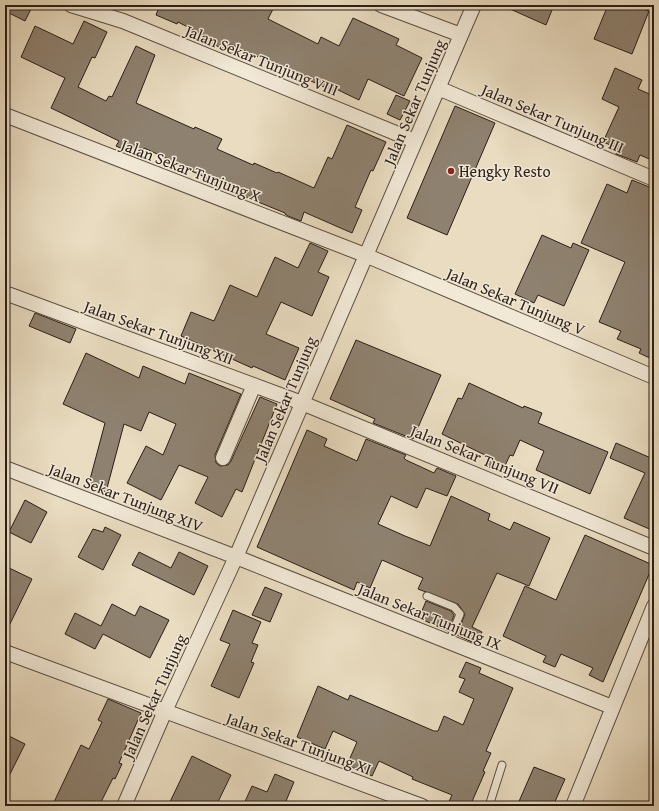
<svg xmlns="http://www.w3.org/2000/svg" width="659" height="811" font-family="'Gentium Book Plus',serif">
  <rect width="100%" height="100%" fill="#e9dcc0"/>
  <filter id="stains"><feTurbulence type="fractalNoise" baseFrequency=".005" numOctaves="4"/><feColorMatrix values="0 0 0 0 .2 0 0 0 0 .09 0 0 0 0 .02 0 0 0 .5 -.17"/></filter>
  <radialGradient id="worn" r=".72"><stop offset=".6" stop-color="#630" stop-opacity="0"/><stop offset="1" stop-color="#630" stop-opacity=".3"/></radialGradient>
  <path fill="#8e816f" stroke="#2b1e17" d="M5,5h28l-8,16 -20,-10z
    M160,5h115l-7,14 50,25 3,-7 18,9 14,-28 46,21 -3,6 26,13 -18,38 -36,-17 -9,21 -23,-11 -1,3 -105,-48 -3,7 -22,-11 2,-3 -29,-15 -1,2 -21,-9z
    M501,5h53l-8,20z
    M608,5h25l16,6 -17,43 -38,-15z
    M84,21l23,11 -12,26 -3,-1 -14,30 28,14 3,-5 3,1 24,-51 19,9 -19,48 58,26 1,-2 27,12 -5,10 36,16 1,-2 23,10 1,-1 36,16 14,-31 4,2 15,-34 39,17 -13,29 -2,-1 -16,37 7,3 -10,23 -48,-21 -3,9 -13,-5 -3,-2v-1l-44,-18 2,-3 -22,-10 -2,4 -13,-6 1,-2 -29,-13 1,-1 -35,-16 -3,9 -25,-11 3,-5 -68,-33 14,-30 -44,-21 14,-31 38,18z
    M615,68l27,12 -4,9 16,7v65l-14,-6 -3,7 -21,-8 2,-6 -15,-6 16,-35 -17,-8z
    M396,95l14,6 -10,19 -13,-6z
    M455,106l40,17 -48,112 -40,-17z
    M632,180l22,9v171l-15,-7 2,-4 -24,-10 4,-8 -22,-9 26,-60 -44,-19 26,-59 20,9z
    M542,235l29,13 2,-5 16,7 -25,56 -26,-11 -4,8 -19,-9z
    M310,243l18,8 -10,21 11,5 -17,39 -31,-14 -15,32 33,14 -14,32 -32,-14 -1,2 -71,-32 10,-24 23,9 16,-36 27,12 18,-40 23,11z
    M35,313l41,16 -6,14 -41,-17z
    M356,340l85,35 -28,64 -40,-16 2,-4 -45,-20z
    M86,353l53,25 4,-12 42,18 4,-11 52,21 -26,61 1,8 4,3 8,-1 3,-4 29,-64 17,7 -35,88 -6,-3 -14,28 -27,-14 13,-26 -29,-12 -18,35 -34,-17 19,-37 17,9 13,-31 -27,-12 -8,19 -17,-7 -18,68 -18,-5 17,-64 -42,-19z
    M469,383l54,25 1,-2 18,7 -4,10 70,29 -18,42 -54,-24 8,-19 -24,-11 -7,16 -3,-1 -8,17 -15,-6 4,-8 -49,-24 16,-36 4,1z
    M307,430l20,9 -3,7 33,15 9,-22 40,16 -2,3 2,2 28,13 3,-5 19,8 -9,20 -21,-8 -9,20 -26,-12 -13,28 27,12 25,10 21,-50 39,18 -2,6 22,10 4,-8 36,16 -21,48 -32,-13 -25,54 10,5 -6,12 -19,-9 8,-21 -7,-10 -40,-15 5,-11 -41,-18 -12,28 -13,-6 -3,8 -97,-43z
    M616,443l35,15 3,-6v79l-30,-13 21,-45 -35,-15z
    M25,500l22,12 -16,31 -22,-11z
    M105,527l16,8 -18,35 -25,-13 15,-28 10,3z
    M585,535l68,30 -50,117 -14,-7 4,-7 -32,-14 -6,13 -12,-5 3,-6 -43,-20 22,-50 31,14z
    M139,552l32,16 8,-16 29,14 -14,29 -62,-30z
    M5,566l27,13 -27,55z
    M265,587l17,7 -12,28 -18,-7z
    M426,601l25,10 3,4 -6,16 -29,-13z
    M112,604l23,12 5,-10 29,14 -19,38 -47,-24 -8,15 -30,-15 10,-21 26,13z
    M233,610l28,12 -9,21 6,2 -7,17 3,1 -15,35 -28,-12 19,-42 -10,-4z
    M466,662l15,6 -2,5 34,15 -27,63 5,2 -8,18 2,1 -15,34h-23l5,-11 -40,-16 1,-2 -34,-16 -7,15 -25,-11 10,-23 -24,-11 -8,18 -28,-12 21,-51 30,14 2,-5 84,36h4l6,-15 19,9 11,-26 -15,-7 6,-13 -6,-2z
    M108,699l33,14 -22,50 3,1 -7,15 -2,-1 -14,28h-35l-10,-4 27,-57 8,4 13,-27 -4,-2z
    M5,734l20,10 -20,40z
    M192,756l39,19 -15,31h-48z
    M534,767l31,12 -12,27h-36z
    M275,774l19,8 -8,19 12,5h-55l9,-20 15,6z"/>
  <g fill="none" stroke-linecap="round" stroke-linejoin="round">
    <defs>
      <path id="lane" d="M427,596l27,11 6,7 -11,28
        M489,806l13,-41"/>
      <path id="street" d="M71,5l52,16 292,120
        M381,5l80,30
        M438,88l216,91
        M5,115l360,140 289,122
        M5,293l297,110 352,145
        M223,458l31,-73
        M5,468l231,89 376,150
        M5,652l417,154
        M124,806l41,-95 71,-154 238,-552
        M573,806l81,-200"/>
    </defs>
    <use href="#lane" stroke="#5a4e41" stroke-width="9"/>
    <use href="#street" stroke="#5a4e41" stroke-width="16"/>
    <use href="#lane" stroke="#f1e8d6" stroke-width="7"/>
    <use href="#street" stroke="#f1e8d6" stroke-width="14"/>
  </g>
  <circle fill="#8f2418" stroke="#f1e8d6" stroke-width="1.5" cx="451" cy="171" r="4"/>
  <g text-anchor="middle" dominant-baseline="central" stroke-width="3" stroke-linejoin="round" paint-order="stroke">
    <g font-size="16" fill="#2b1e17" stroke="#f1e8d6">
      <text transform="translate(262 60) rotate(22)">Jalan Sekar Tunjung VIII</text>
      <text transform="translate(414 102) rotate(-67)">Jalan Sekar Tunjung</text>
      <text transform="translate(553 118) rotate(23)">Jalan Sekar Tunjung III</text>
      <text transform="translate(191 170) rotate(21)">Jalan Sekar Tunjung X</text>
      <text transform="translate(516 301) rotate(23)">Jalan Sekar Tunjung V</text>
      <text transform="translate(159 332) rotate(20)">Jalan Sekar Tunjung XII</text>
      <text transform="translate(285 399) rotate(-67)">Jalan Sekar Tunjung</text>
      <text transform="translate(485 459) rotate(22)">Jalan Sekar Tunjung VII</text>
      <text transform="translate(126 497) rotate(21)">Jalan Sekar Tunjung XIV</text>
      <text transform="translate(430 616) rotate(22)">Jalan Sekar Tunjung IX</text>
      <text transform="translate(154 696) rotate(-66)">Jalan Sekar Tunjung</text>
      <text transform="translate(299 743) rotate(20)">Jalan Sekar Tunjung XI</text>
    </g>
    <g font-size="16" fill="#2b1e17" stroke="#f1e8d6" text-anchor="start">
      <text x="459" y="171">Hengky Resto</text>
    </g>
  </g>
  <rect width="659" height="811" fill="none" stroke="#e9dcc0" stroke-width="20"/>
  <rect x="6" y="6" width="647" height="799" fill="none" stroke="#2b1e17" stroke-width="2"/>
  <rect x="10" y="10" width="639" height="791" fill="none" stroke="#2b1e17"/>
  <rect width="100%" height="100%" filter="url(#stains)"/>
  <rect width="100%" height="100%" fill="url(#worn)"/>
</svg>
